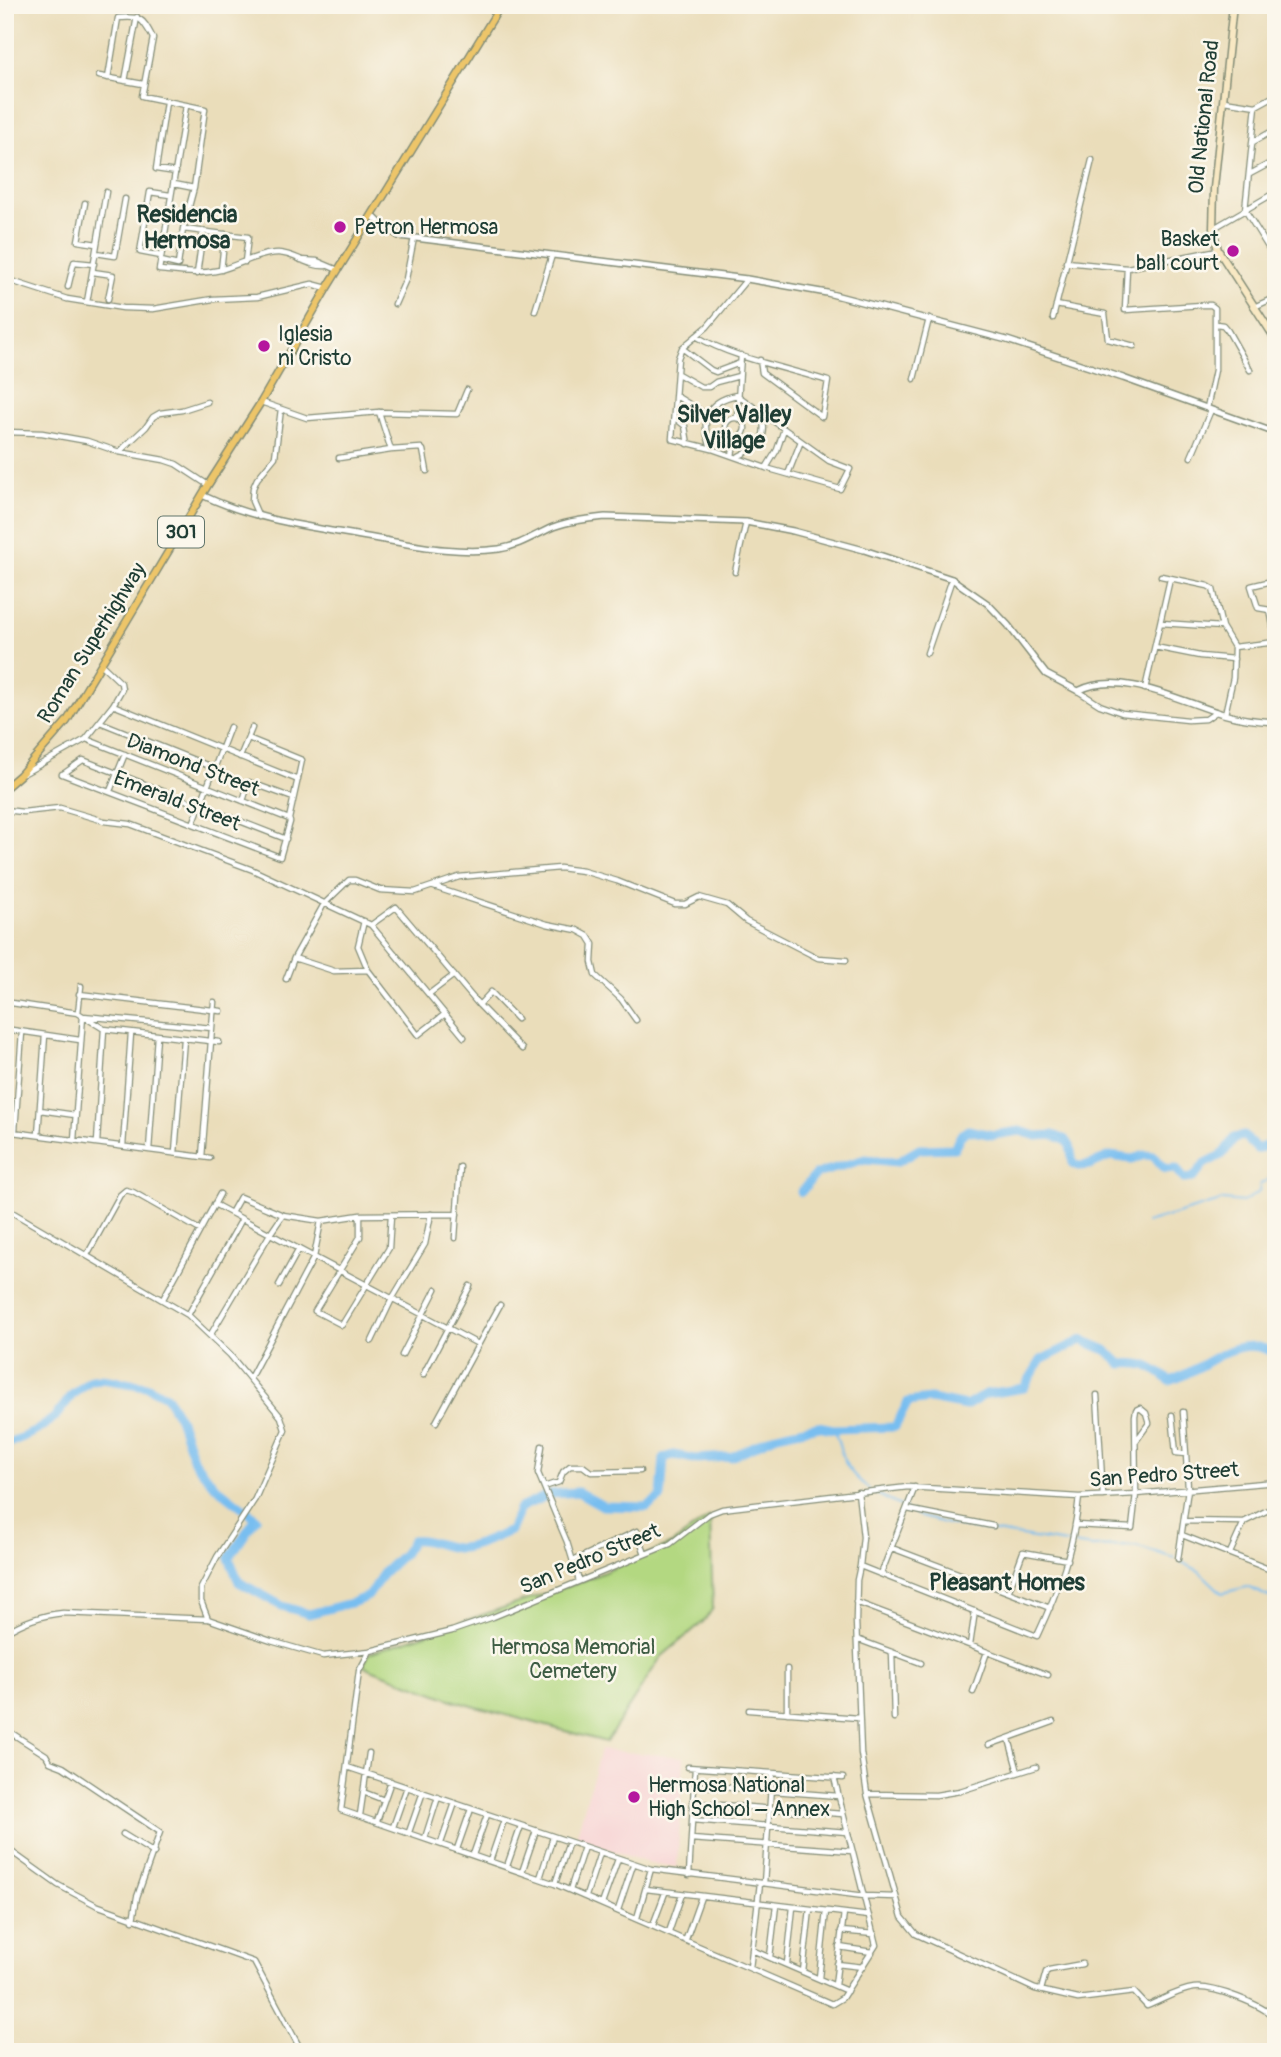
<svg xmlns="http://www.w3.org/2000/svg" width="1281" height="2057" font-family="Pangolin,sans-serif">
  <rect width="100%" height="100%" fill="#fbf7ec"/>
  <filter id="ink" filterUnits="userSpaceOnUse"><feTurbulence type="fractalNoise" baseFrequency=".0143" numOctaves="2"/><feDisplacementMap in="SourceGraphic" scale="14" xChannelSelector="R" yChannelSelector="G"/><feConvolveMatrix kernelMatrix="1 2 1 2 8 2 1 2 1" color-interpolation-filters="sRGB"/></filter>
  <filter id="wash" filterUnits="userSpaceOnUse"><feTurbulence type="fractalNoise" baseFrequency=".00686" numOctaves="4" result="noise"/><feDisplacementMap in="SourceGraphic" scale="28" xChannelSelector="R" yChannelSelector="G"/><feGaussianBlur stdDeviation="1.57" result="paint"/><feColorMatrix in="noise" values="0 0 0 0 0 0 0 0 0 0 0 0 0 0 0 0 0 1.4 0 .05"/><feComposite in="paint" operator="in"/></filter>
  <g filter="url(#wash)">
    <rect width="100%" height="100%" fill="#eaddba"/>
    <path fill="#f7cfd1" d="M600,1750l84,7 -7,110 -29,-4 -72,-25z"/>
    <path fill="#b3d881" stroke="#698a5a" stroke-width="2" d="M710,1517l3,91 -8,12 -44,37 -55,85 -148,-40 -95,-36 6,-13 206,-69 97,-40z"/>
    <g fill="none" stroke-linecap="round" stroke-linejoin="round">
      <path stroke="#78bef0" stroke-width="2" d="M1146,1223l78,-23 19,2 16,-10 1,-8 16,-9
        M833,1429c6,11 7,22 12,33 5,11 15,19 24,27
        M873,1492l33,17
        M911,1511l10,6 35,9 136,21 43,-1 40,12
        M1180,1561l19,10 23,22 25,-6 29,13"/>
      <path stroke="#78bef0" stroke-width="9" d="M801,1192l15,-18 49,-15 32,3 22,-13 35,-1 7,-13 7,-5 25,5 27,-4 17,5 16,-1 13,5 4,6 3,17 5,3 12,-1 20,-9 22,3 13,-4 9,1 11,13 11,-1 8,11 9,-1 11,-14 19,-10 11,-16 10,-2 13,13 19,-7
        M5,1445l31,-14 19,-14 18,-23 18,-14 11,-1 44,7 20,10 13,22 15,43 20,24 42,33 -27,40 10,24 43,24 27,8 45,-12 14,-6 16,-24 20,-19 8,-13c17,-2 28,7 44,8 16,1 38,-11 54,-17l10,-23 30,-14 28,-2 25,14 44,1 14,-10 3,-39 9,-3 22,4 36,-2 46,-22 41,-9 15,3 62,-2 13,-25 22,-3 36,7 20,-12 38,-6 17,-28 41,-20 24,10 15,14c23,-2 31,2 49,17 34,-11 70,-53 106,-26"/>
    </g>
  </g>
  <g filter="url(#ink)">
    <g fill="none" stroke-linecap="round" stroke-linejoin="round">
      <defs>
        <path id="minor" d="M99,76l44,8
          M108,78l10,-60c24,-2 24,0 35,20l-11,58 63,13 -11,79 -11,41 -5,36 -17,-4
          M125,81l12,-64
          M1224,101l32,5 -11,104 31,50
          M166,102l-10,67 20,3
          M186,106l-27,164c21,2 40,5 61,0 19,-5 39,-17 58,-17 17,0 30,14 48,13
          M1256,106l20,-11
          M1253,142l23,-13
          M1250,174l26,-14
          M174,184l20,4
          M1271,195l5,9
          M85,203l-7,38 19,3
          M1214,228l62,-36
          M183,229l65,8 -3,25
          M96,253l19,3 10,-57
          M161,256l-21,-4 10,-60 20,3
          M301,260l16,1 21,9
          M1066,262l61,6 91,-18
          M1127,268l-2,42 77,-5h9l4,3v62l-8,38
          M221,270l4,-36
          M93,272l20,3 -5,24
          M197,274l6,-43
          M5,279l62,20 56,9 30,1 60,-10 44,-2 55,-13 15,4
          M68,287l6,-25 20,2
          M87,302l19,-110
          M395,304l11,-25 8,-41
          M1056,305l49,9 3,25 26,7
          M1254,307l22,-10
          M535,311l17,-56
          M1053,318l39,-158
          M1216,324l7,1 5,6 22,39
          M696,336c36,22 91,32 132,45l-6,36 -60,-44 -2,-13
          M682,348l29,22 5,2 24,-9
          M678,374l23,13h8l7,-5 23,-6
          M914,379l15,-60
          M676,396l31,19
          M261,402l46,16 72,-6 78,2 10,-24
          M379,412l12,38 30,-2 2,2 4,21
          M737,417l4,-62
          M725 428a10 10 0 1 1 20 0a10 10 0 1 1-20 0Z
          M675,418l10,8 3,18
          M5,432l37,1 45,8 32,11 45,8 12,4 32,21
          M712,449c-13,-28 -6,-48 25,-54l92,66 21,8 -10,20 -74,-21 -54,-19 -40,-10 6,-81 4,-10 25,-21 40,-48
          M119,452l27,-25 7,-10 7,-4 22,-3 25,-8
          M732,456l3,-18
          M739,456c21,-10 31,-20 21,-44
          M1191,457l20,-47
          M339,458l52,-8
          M766,468l11,-18 7,-21
          M788,474l13,-33
          M259,517l-7,-16 1,-13 4,-9 18,-22 6,-48
          M735,572l11,-50
          M1161,576l47,10 5,3 9,38 12,20
          M1276,580l-25,6 7,22 12,2 6,32
          M1161,623l61,4
          M1155,647l45,9 34,3
          M927,653l25,-74
          M1145,689l25,-110
          M1078,691l22,14 22,8 66,7 18,-1 10,-7
          M113,705l185,75
          M1225,714l8,-36 1,-31 42,-5
          M100,722l114,46
          M86,739l203,80
          M240,757l12,-29
          M23,774l63,-35 27,-34 9,-16 -1,-6 -19,-18
          M62,774l218,83 10,-35 -1,-3 13,-59 -54,-22
          M63,774l20,-14 203,79
          M110,791l15,-37
          M243,801l6,-19 44,16
          M5,810l18,2 37,-4 44,13 26,3 123,46 118,55 25,-18 83,98 43,44
          M193,824l37,-97
          M434,887l113,37 30,6 11,6 5,8 -1,18 3,13 26,24 15,21
          M364,921l-6,25 10,24 50,65 27,-21
          M371,925l93,112
          M368,970l-34,1 -40,-13 30,-54 25,-24h6l25,10 35,2 44,-15 101,-9 23,3 34,10 58,23h10l14,-7 28,8 19,16 72,37 28,2
          M286,979l8,-21
          M79,994l142,17
          M429,994l25,-19
          M5,1002l73,11 26,16 115,13
          M479,1005l12,-13 26,27
          M78,1013l3,-27
          M5,1029l75,11
          M40,1110l35,5
          M5,1131l205,27
          M15,1131l7,-99
          M38,1135l7,-100
          M74,1140l9,-124 129,12
          M97,1143l7,-114
          M123,1146l8,-113
          M149,1150l8,-114
          M175,1153l9,-114
          M202,1157l12,-155
          M214,1204l17,9
          M5,1208l183,107 42,40 51,62 4,13 -30,69 -38,58 -16,31v13l7,18
          M457,1214l-97,1 -39,6 -38,-6 -43,-18 -9,16 247,131
          M360,1215v22l-45,74 27,14 47,-77 2,-33
          M455,1238l5,-71
          M87,1255l33,-60 6,-5 7,2 67,38
          M279,1285l20,-36
          M163,1299l57,-105
          M188,1315l54,-96
          M211,1334l59,-100 13,-19
          M372,1341l20,-42 33,-55 6,-30
          M402,1355l34,-66
          M423,1375l47,-89
          M250,1378l64,-121 7,-36
          M1097,1395l6,101
          M1183,1412l3,42
          M1172,1415l4,38 10,1 2,35 -10,70
          M436,1422l64,-117
          M542,1446l-4,27 29,69 12,39
          M544,1487l15,-5 4,-10 7,-6h13l8,6 49,-1
          M858,1492l5,45 -3,29 -3,14 -1,40 5,133 6,41 35,123 14,17 119,55 43,10 56,-7 13,14c15,-6 31,-16 47,-18 20,-2 68,16 82,31
          M907,1509l86,17
          M1184,1521l60,1 32,-16
          M1076,1525l56,3 4,-34 -1,-78 1,-6 4,-2 6,5 3,10 -13,18
          M1182,1535l94,37
          M892,1548l158,60
          M1230,1553l14,-31
          M573,1561l64,-30 8,23
          M860,1566l177,70c22,-47 37,-88 42,-139
          M881,1574l34,-87
          M1009,1590l14,-38 45,8
          M856,1602l192,73
          M5,1633c19,-12 36,-18 58,-20l145,6 63,22 52,15 47,-5 82,-20 41,-14 177,-73 39,-30 13,-5 186,-22 171,10 57,-3 140,-12
          M857,1639l64,24
          M970,1645l5,-34
          M370,1651l-11,20 -18,139 214,74 277,120 10,-6 34,-53 -42,-168
          M892,1652l2,66
          M973,1692l14,-40
          M749,1710l110,8
          M787,1713v-44
          M5,1729l41,26 4,7 13,5 97,65 -23,65 -4,23
          M1009,1739l9,33
          M989,1745l64,-23
          M347,1767l304,102 213,27 32,1
          M688,1767l155,11
          M694,1785l144,11
          M363,1792l21,8
          M867,1794l69,1 24,-4 76,-24
          M693,1803l150,11
          M360,1815l9,-62
          M692,1820l155,12
          M377,1821l14,-40
          M393,1827l14,-40
          M409,1832l14,-40
          M123,1834l31,19
          M425,1838l13,-41
          M691,1839l161,12
          M441,1843l14,-40
          M5,1847l53,38 38,20 158,57 48,90
          M457,1849l14,-40
          M473,1855l14,-40
          M490,1861l14,-41
          M507,1866l14,-40
          M522,1872l14,-41
          M689,1875l6,-107
          M540,1878l13,-41
          M764,1883l8,-110
          M555,1884l14,-42
          M646,1889l223,27
          M570,1890l14,-43
          M586,1896l14,-43
          M602,1904l16,-45
          M618,1910l15,-45
          M637,1918l14,-49
          M653,1925l12,-32
          M841,1931l33,3
          M669,1932l13,-38
          M686,1939l15,-42
          M839,1947l33,5
          M752,1950l95,41
          M770,1957l6,-52
          M787,1964l6,-57
          M837,1964l26,3
          M750,1968l10,-85
          M803,1972l7,-63
          M819,1978l7,-67
          M835,1985l9,-72
          M1041,1990l5,-18 3,-2 33,-6"/>
        <path id="tertiary" d="M372,215l11,11 16,10 348,43 80,14 180,47 116,38 153,55
          M202,495c52,25 109,32 165,42 43,7 87,18 132,12 20,-3 36,-14 54,-22 16,-6 34,-8 52,-10l141,5 47,9 71,19 88,29 36,25 20,21 38,49 32,17c42,-22 102,10 145,23 17,5 35,7 53,8"/>
        <path id="secondary" d="M1233,5l-19,183 -1,41 5,21 58,90"/>
        <path id="primary" d="M5,788l15,-13 47,-54 141,-236 53,-83 66,-114 174,-283"/>
      </defs>
      <use href="#minor" stroke="#848d77" stroke-width="7"/>
      <use href="#tertiary" stroke="#848d77" stroke-width="8"/>
      <use href="#secondary" stroke="#848d77" stroke-width="9"/>
      <use href="#primary" stroke="#848d77" stroke-width="9"/>
      <use href="#minor" stroke="#fff" stroke-width="4.5"/>
      <use href="#tertiary" stroke="#fff" stroke-width="5"/>
      <use href="#secondary" stroke="#f8e8c3" stroke-width="6"/>
      <use href="#primary" stroke="#edc569" stroke-width="6"/>
    </g>
  </g>
  <g fill="#b5179e" stroke="#fbf7ec" stroke-width="2.5">
    <circle cx="340" cy="227" r="7"/>
    <circle cx="1233" cy="251" r="7"/>
    <circle cx="264" cy="346" r="7"/>
    <circle cx="634" cy="1797" r="7"/>
  </g>
  <g text-anchor="middle" dominant-baseline="central" stroke-width="5" stroke-linejoin="round" paint-order="stroke">
    <rect fill="#fbf7ec" stroke="#61756b" stroke-width="2" x="158" y="516.5" width="46" height="31" rx="5"/>
    <g font-size="19" font-weight="bold" fill="#1f3d34">
      <text x="181" y="532">301</text>
    </g>
    <g font-size="21" fill="#1f3d34" stroke="#fbf7ec">
      <text transform="translate(1204 117) rotate(-84)">Old National Road</text>
      <text transform="translate(92 643) rotate(-58)">Roman Superhighway</text>
      <text transform="translate(193 765) rotate(21)">Diamond Street</text>
      <text transform="translate(177 801) rotate(21)">Emerald Street</text>
      <text transform="translate(1164 1475) rotate(-4)">San Pedro Street</text>
      <text transform="translate(590 1559) rotate(-23)">San Pedro Street</text>
    </g>
    <g font-size="21" fill="#1f3d34" stroke="#fbf7ec" text-anchor="start">
      <text x="354" y="227">Petron Hermosa</text>
      <text x="1219" y="239" text-anchor="end">Basket<tspan x="1219" dy="24">ball court</tspan></text>
      <text x="278" y="334">Iglesia<tspan x="278" dy="24">ni Cristo</tspan></text>
      <text x="648" y="1785">Hermosa National<tspan x="648" dy="24">High School – Annex</tspan></text>
    </g>
    <g font-size="21" fill="#3d5c43" stroke="#fbf7ec">
      <text x="573" y="1647">Hermosa Memorial<tspan x="573" dy="24">Cemetery</tspan></text>
    </g>
    <g font-size="23" font-weight="bold" fill="#1f3d34" stroke="#fbf7ec">
      <text x="187" y="214">Residencia<tspan x="187" dy="26">Hermosa</tspan></text>
      <text x="734" y="414">Silver Valley<tspan x="734" dy="26">Village</tspan></text>
      <text x="1007" y="1582">Pleasant Homes</text>
    </g>
  </g>
  <rect width="1281" height="2057" fill="none" stroke="#fbf7ec" stroke-width="28"/>
</svg>
